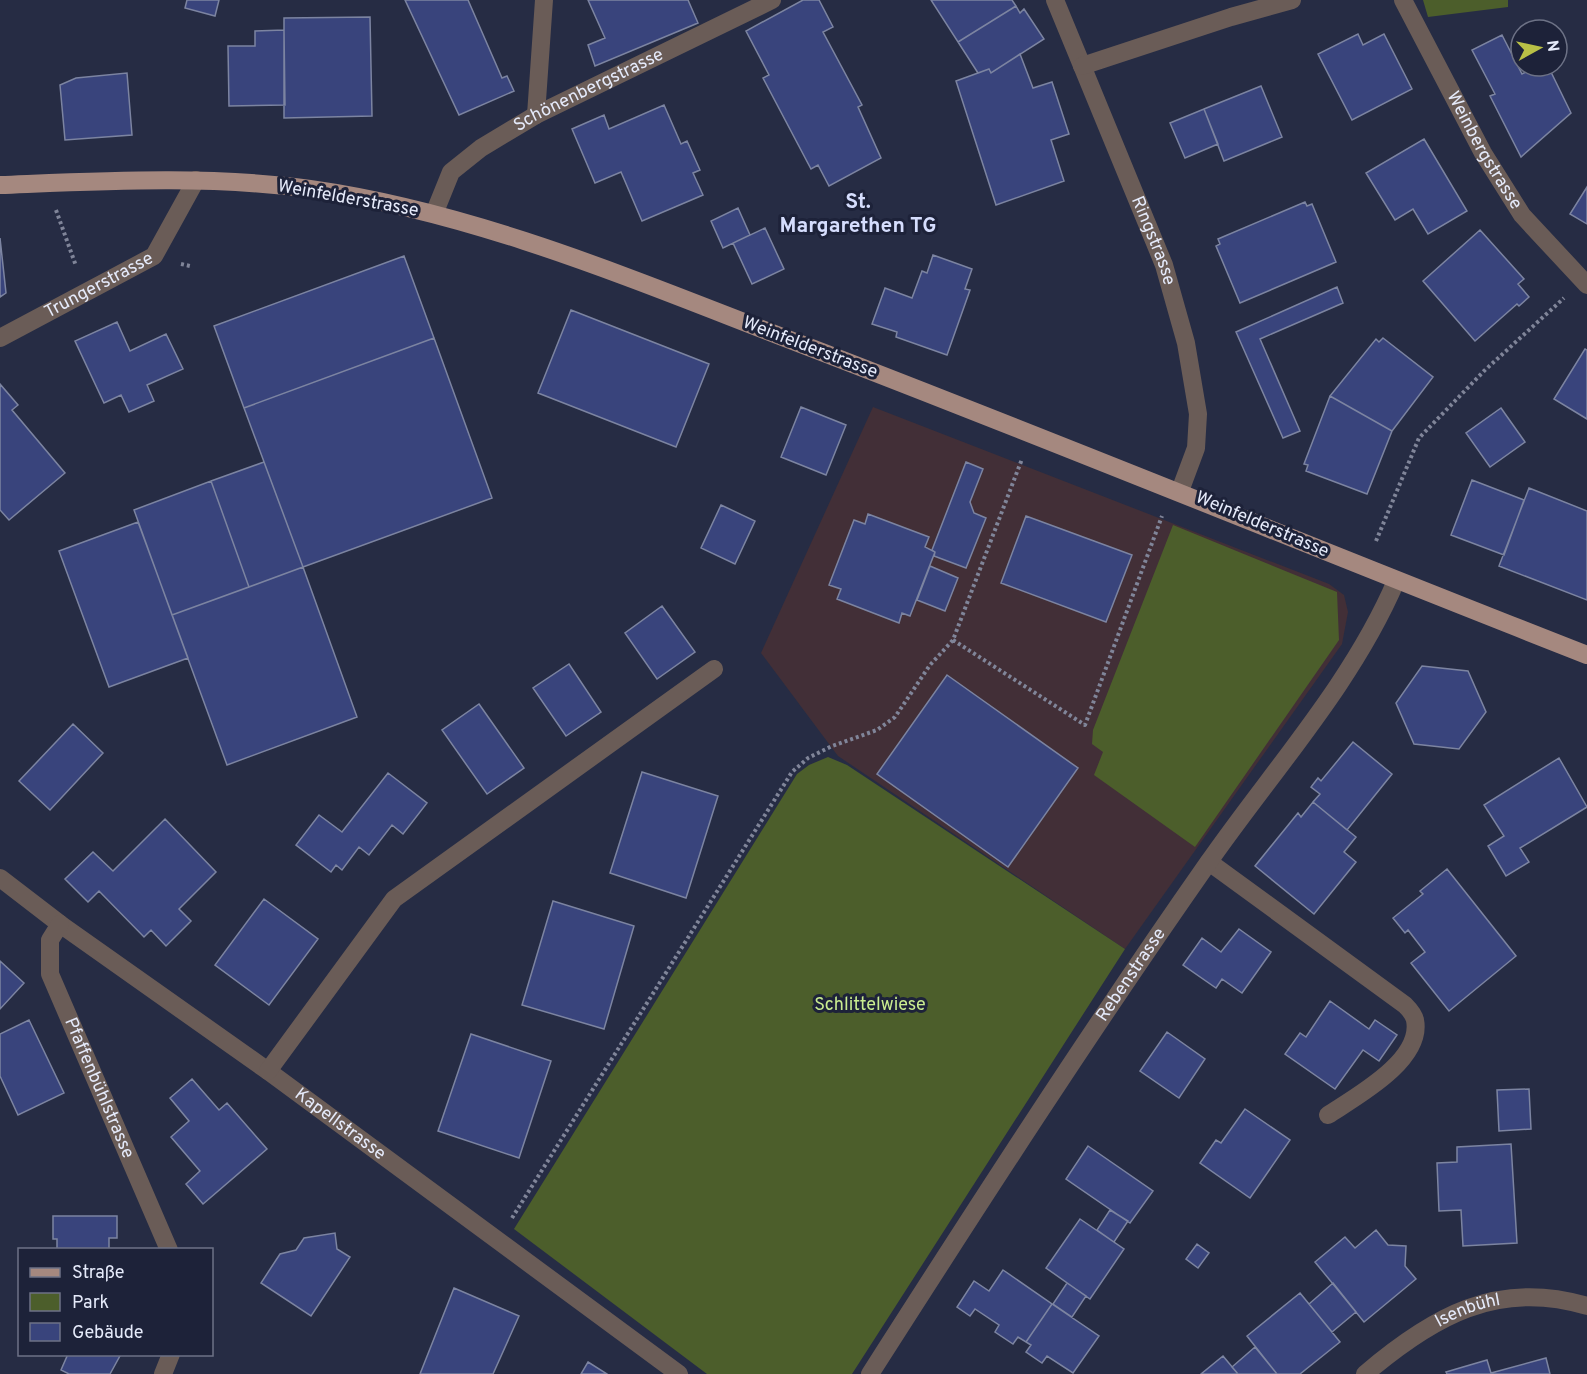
<svg xmlns="http://www.w3.org/2000/svg" width="1587" height="1374" font-family="Overpass,sans-serif">
  <rect width="100%" height="100%" fill="#262c44"/>
  <path fill="#422f37" d="M873,407l456,177 15,11 4,17 -6,32 -217,305 -287,-193 -77,-103z"/>
  <path fill="#4c5e2b" d="M1423,0h85v7l-80,10z
    M1173,525l164,67 2,48 -144,207 -101,-72 9,-23 -11,-8 1,-14z
    M828,757l19,8 278,184 -273,425h-145l-193,-145 283,-455 12,-9z"/>
  <path fill="#39447c" stroke="#7c84a1" stroke-width="1.5" d="M187,0h32l-4,16 -30,-8z
    M405,0h63l34,78 5,-2 7,15 -55,24z
    M588,0h100l10,23 -103,43 -7,-21 17,-7z
    M803,0h16l14,27 -10,5 39,73 -4,2 23,51 -52,28 -11,-21 -7,4 -48,-91 6,-3 -23,-44z
    M931,0h81l4,6 -58,36z
    M1016,6l4,7 4,-4 20,30 -53,34 -2,-4 -11,4 -20,-31z
    M370,17l2,99 -88,2v-100z
    M284,30l1,75 -56,1 -1,-60h27v-15z
    M1358,34l5,11 21,-11 28,55 -60,31 -34,-66z
    M1502,35l20,39 16,-8h10l23,47 -50,44 -31,-61 5,-2 -23,-44z
    M1020,54l13,34 19,-6 17,52 -18,6 13,41 -68,24 -40,-124 33,-12 2,4z
    M127,73l5,62 -67,5 -5,-55 16,-7z
    M1261,86l21,51 -58,24 -20,-52z
    M664,105l17,39 6,-3 13,29 -7,3 10,22 -61,26 -21,-49 -26,11 -23,-54 32,-14 5,14z
    M1204,109l14,35 -33,14 -15,-35z
    M1424,139l43,72 -39,23 -15,-25 -18,11 -29,-47z
    M1587,187v37l-17,-10z
    M1305,202l2,4 5,-2 24,58 -96,41 -24,-57 4,-2 -2,-5z
    M738,208l12,27 -27,13 -12,-27z
    M765,228l19,41 -32,15 -19,-41z
    M1480,230l44,49 -6,5 11,13 -10,9 -2,-2 -42,37 -52,-60z
    M0,238l6,55 -6,4z
    M933,255l39,14 -7,20 5,1 -23,65 -51,-18 1,-5 -25,-8 13,-36 27,10 10,-27 5,2z
    M404,256l30,82 -190,70 -30,-82z
    M1337,287l6,16 -83,36 40,92 -17,7 -47,-106z
    M571,310l138,54 -33,83 -138,-54z
    M117,322l13,29 36,-17 17,35 -36,16 7,16 -25,11 -8,-17 -17,8 -29,-62z
    M434,338l58,160 -189,69 -59,-159z
    M1383,338l50,39 -41,54 -62,-35 46,-57 3,3z
    M1585,349l2,1v69l-33,-20z
    M0,384l18,21 -6,5 53,63 -56,47 -9,-10z
    M1330,396l62,35 -25,63 -61,-23 2,-6 -4,-1z
    M801,407l45,18 -20,50 -45,-18z
    M1501,408l24,34 -35,25 -24,-34z
    M264,462l39,105 -54,20 -38,-106z
    M966,462l17,7 -13,33 4,11 12,5 -20,50 -32,-12 1,-4 -3,-2z
    M1472,480l52,20 -20,55 -53,-20z
    M211,481l38,106 -77,28 -38,-105z
    M1529,488l58,23v89l-88,-34z
    M721,505l34,16 -20,43 -34,-16z
    M868,514l61,23 -4,10 10,5 -25,64 -8,-3 -3,10 -62,-24 4,-10 -12,-4 25,-65 11,4z
    M1026,516l106,39 -26,67 -105,-39z
    M138,522l50,136 -79,29 -50,-136z
    M930,566l28,12 -13,33 -28,-11z
    M303,567l54,150 -130,48 -55,-150z
    M662,606l33,46 -38,27 -32,-46z
    M569,664l32,48 -35,24 -33,-48z
    M1422,666l46,5 18,41 -27,37 -45,-5 -18,-41z
    M947,675l131,93 -70,99 -131,-93z
    M479,704l45,64 -37,26 -45,-64z
    M73,724l30,29 -53,57 -31,-29z
    M1353,742l39,32 -45,56 -34,-28 7,-8 -9,-7 7,-9 3,3z
    M1559,758l28,49 -67,41 9,14 -23,14 -18,-30 16,-10 -20,-31z
    M642,772l76,24 -32,102 -76,-25z
    M388,773l39,30 -24,31 -11,-9 -23,30 -10,-8 -17,23 -6,-5 -5,7 -35,-27 23,-30 23,17z
    M1313,802l43,35 -12,15 12,10 -42,52 -59,-48 43,-53 3,4z
    M165,819l51,53 -37,37 12,12 -25,25 -15,-16 -7,7 -45,-46 -11,11 -23,-23 28,-27 20,19z
    M1447,869l69,87 -67,55 -38,-48 14,-11 -17,-22 -3,3 -12,-15 30,-24 -3,-3z
    M264,899l54,40 -49,66 -54,-40z
    M553,901l81,25 -30,103 -82,-24z
    M1239,929l32,23 -29,41 -20,-14 -6,9 -33,-23 19,-27 19,14z
    M0,961l24,22 -24,26z
    M1330,1001l39,28 6,-9 22,15 -18,26 -16,-11 -28,39 -50,-35 15,-21 6,4z
    M29,1020l35,73 -46,22 -18,-39v-42z
    M1167,1032l38,27 -26,39 -39,-27z
    M471,1034l80,27 -32,97 -81,-27z
    M192,1079l27,31 8,-7 40,46 -64,55 -17,-20 14,-13 -29,-34 18,-16 -19,-23z
    M1529,1089l2,40 -32,2 -2,-41z
    M1245,1109l45,31 -40,58 -50,-35 16,-23 5,3z
    M1511,1144l6,99 -54,3 -2,-36 -22,1 -2,-48 20,-1v-15z
    M1088,1146l65,45 -23,32 -64,-44z
    M1110,1210l18,11 -14,21 -17,-12z
    M53,1216h64v22h-8v12h-52v-11h-4z
    M1080,1219l44,30 -34,50 -44,-31z
    M1376,1230l12,15 18,1 -1,20 11,13 -52,43 -49,-60 30,-25 10,11z
    M335,1233l2,16 13,8 -39,59 -50,-33 19,-29 16,-4 8,-12z
    M1197,1244l12,9 -11,15 -12,-9z
    M1003,1270l49,34 -26,38 -8,-5 -5,7 -18,-12 4,-7 -24,-16 -5,7 -13,-9 17,-26 15,10z
    M1067,1283l19,13 -14,21 -19,-13z
    M1333,1283l23,29 -24,20 -23,-28z
    M454,1288l65,28 -26,58h-73z
    M1300,1293l40,49 -40,32h-23l-30,-38z
    M1052,1304l47,32 -26,37 -26,-17 -5,7 -16,-11 5,-7 -5,-3z
    M1255,1347l22,27h-39l-6,-7z
    M68,1354h53l-11,20h-41l-8,-4z
    M1223,1356l15,18h-37z
    M1546,1358l4,16h-103l-1,-2 41,-12 4,13z
    M588,1362l19,12h-26z"/>
  <g fill="none" stroke-linecap="round" stroke-linejoin="round">
    <path stroke="#808599" stroke-width="4" stroke-dasharray="3 3" stroke-linecap="butt" d="M56,210l20,56
      M181,264l9,2
      M1376,541l43,-103 65,-67 80,-73
      M953,640l132,85 77,-209
      M512,1218l280,-446 16,-14 24,-12 45,-16 18,-13 35,-52 23,-25 69,-181"/>
    <g stroke="#6a5c57" stroke-width="18">
      <path id="s1" d="M1055,0l109,265 22,78 12,71 -2,34 -16,43"/>
      <path id="s2" d="M1403,0l80,153 39,62 65,70"/>
      <path d="M1082,66l149,-49 61,-17"/>
      <path d="M536,115l8,-115"/>
      <path id="s3" d="M434,214l17,-42 30,-24 55,-33 236,-115"/>
      <path id="s4" d="M0,338l154,-82 42,-76"/>
      <path d="M1209,862l196,143c4,4 9,10 10,15 8,40 -58,76 -87,95"/>
      <path id="s5" d="M0,878l60,46 208,147 411,303"/>
      <path id="s6" d="M60,924l-10,16v34l119,276"/>
      <path d="M268,1071l126,-172 320,-230"/>
      <path d="M163,1374l8,-20"/>
      <path id="s7" d="M870,1374c110,-172 221,-344 338,-511 64,-92 144,-179 188,-282"/>
      <path id="s8" d="M1365,1374c67,-57 132,-95 222,-68"/>
    </g>
    <path stroke="#a5887f" stroke-width="18" d="M0,185c103,-4 208,-10 310,4 171,24 336,96 496,157 261,100 520,207 781,309"/>
  </g>
  <g text-anchor="middle" dominant-baseline="central" stroke-width="6" stroke-linejoin="round" paint-order="stroke">
    <g font-size="18" fill="#e5eafa" stroke="#1d2239">
      <text stroke="none"><textPath href="#s3" startOffset="206">Schönenbergstrasse</textPath></text>
      <text stroke="none"><textPath href="#s2" startOffset="171">Weinbergstrasse</textPath></text>
      <text transform="translate(348 199) rotate(10)">Weinfelderstrasse</text>
      <text stroke="none"><textPath href="#s1" startOffset="260">Ringstrasse</textPath></text>
      <text stroke="none"><textPath href="#s4" startOffset="112">Trungerstrasse</textPath></text>
      <text transform="translate(810 348) rotate(21)">Weinfelderstrasse</text>
      <text transform="translate(1262 525) rotate(23)">Weinfelderstrasse</text>
      <text stroke="none"><textPath href="#s7" startOffset="477">Rebenstrasse</textPath></text>
      <text stroke="none"><textPath href="#s6" startOffset="177">Pfaffenbühlstrasse</textPath></text>
      <text stroke="none"><textPath href="#s5" startOffset="420">Kapellstrasse</textPath></text>
      <text stroke="none"><textPath href="#s8" startOffset="122">Isenbühl</textPath></text>
    </g>
    <g font-size="18" fill="#caed90" stroke="#1d2239">
      <text x="870" y="1005">Schlittelwiese</text>
    </g>
    <g font-size="21" font-weight="bold" fill="#d5ddfd" stroke="#1d2239">
      <text x="858" y="202">St.<tspan x="858" dy="24">Margarethen TG</tspan></text>
    </g>
  </g>
  <rect x="18" y="1248" width="195" height="108" fill="#1d2239" stroke="#6d7286" stroke-width="1.5"/>
  <rect x="30" y="1268" width="30" height="9" fill="#a5887f" stroke="#6d7286" stroke-width="1.5"/>
  <text x="72" y="1278" font-size="18" fill="#e5eafa">Straße</text>
  <rect x="30" y="1293" width="30" height="18" fill="#4c5e2b" stroke="#6d7286" stroke-width="1.5"/>
  <text x="72" y="1308" font-size="18" fill="#e5eafa">Park</text>
  <rect x="30" y="1323" width="30" height="18" fill="#39447c" stroke="#6d7286" stroke-width="1.5"/>
  <text x="72" y="1338" font-size="18" fill="#e5eafa">Gebäude</text>
  <g transform="translate(1539 48) rotate(82)"><circle r="28" fill="#1d2239" stroke="#6d7286" stroke-width="1.5"/>
  <path d="M0-4.5L10 22L0 15L-10 22Z" fill="#b9c046"/>
  <text y="-9" font-size="16" font-weight="bold" text-anchor="middle" fill="#e5eafa">N</text>
  </g>
</svg>
